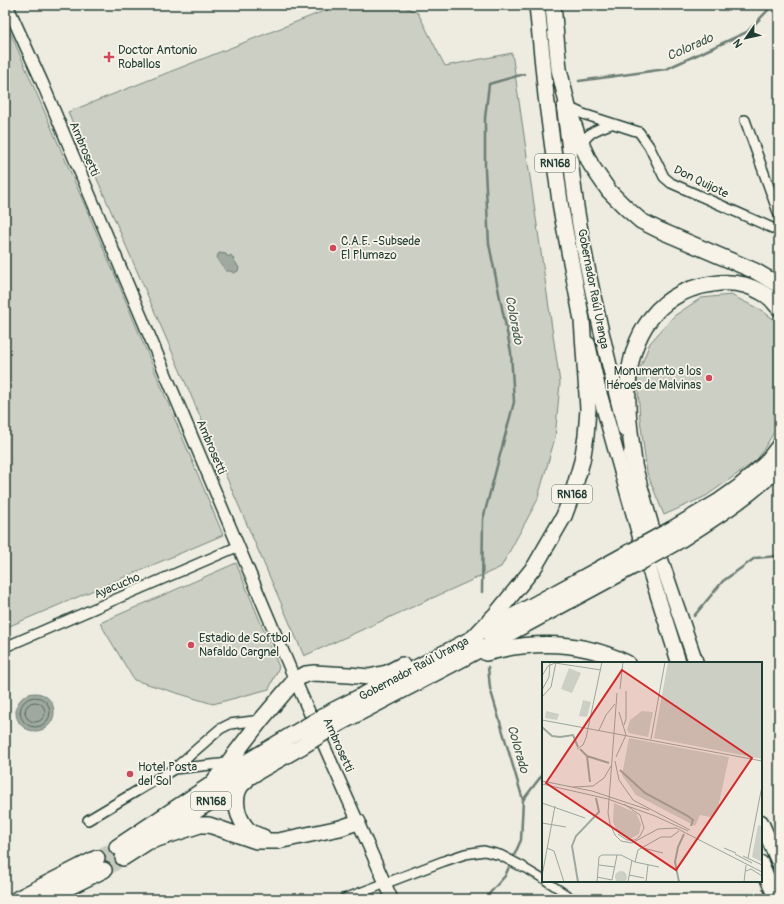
<svg xmlns="http://www.w3.org/2000/svg" width="784" height="904" font-family="Pangolin,sans-serif">
  <rect width="100%" height="100%" fill="#eeece1"/>
  <filter id="ink" filterUnits="userSpaceOnUse"><feTurbulence type="fractalNoise" baseFrequency=".025" numOctaves="2"/><feDisplacementMap in="SourceGraphic" scale="8" xChannelSelector="R" yChannelSelector="G"/><feConvolveMatrix kernelMatrix="1 2 1 2 8 2 1 2 1" color-interpolation-filters="sRGB"/></filter>
  <g filter="url(#ink)">
    <path fill="#cccfc4" stroke="#76867c" d="M339,5h62l17,8 27,53 67,-13 48,330 -5,55 -18,63 -36,66 -197,89 -236,-544z
      M5,20l112,260 106,255 -218,93z
      M731,295l30,15 18,13v101l-22,36 -51,36 -42,19 -17,-42 -7,-54 -3,-43 13,-33 24,-27 27,-18z
      M236,563l43,104 -10,22 -56,15 -79,-24 -34,-57z"/>
    <path fill="#9fa99f" stroke="#6c7e74" d="M219,253l7,1 2,3 3,-2 8,13 -1,3 -4,2 -4,-2h-4l-2,-2v-2c-4,-3 -10,-8 -5,-14z
      M16 712a19 19 0 1 1 38 0a19 19 0 1 1-38 0Z"/>
    <g fill="none" stroke-linecap="round" stroke-linejoin="round">
      <path stroke="#52685f" stroke-width="1" d="M20 712a15 15 0 1 1 30 0a15 15 0 1 1-30 0Z
        M25 712a10 10 0 1 1 20 0a10 10 0 1 1-20 0Z"/>
      <path stroke="#6c7e74" stroke-width="2.5" d="M579,81l87,-12 81,-37 26,-27
        M482,592l1,-73 31,-117 -3,-50 -22,-108 -4,-74v-52l4,-34 35,-10
        M694,616l29,-35 32,-23 24,-2
        M523,800l16,-21 4,-4
        M486,899l3,-5 16,-18 16,-36 2,-40 -33,-112 -2,-21"/>
      <path stroke="#c5c9be" stroke-width="15" stroke-dasharray="15 8" stroke-linecap="butt" d="M97,858l20,-11
        M104,870l19,-12"/>
      <defs>
        <path id="pedestrian" d="M523,867l20,12
          M546,881l28,18"/>
        <path id="minor" d="M568,107l15,7 56,18 10,14 15,31 7,6 108,48
          M745,120l34,95
          M582,144c7,-13 16,-15 29,-20
          M5,647l234,-101
          M174,769l55,-6
          M88,820l86,-51 46,-40 10,-5 31,-4
          M344,899l100,-38 21,-7 19,-3 16,4 23,12"/>
        <path id="tertiary" d="M7,5l35,77 253,598 97,219"/>
        <path id="primary" d="M564,108c5,34 8,68 13,102 12,74 30,146 48,219
          M588,344l10,44 50,177 31,98
          M631,453l30,107 35,103
          M761,822l18,41
          M761,863l15,36"/>
        <path id="trunk" d="M553,5l6,64 9,38 10,30 13,28 18,26 16,16 16,14 18,9 96,41 24,14
          M634,463c-2,-19 -6,-39 -6,-58 -3,-58 21,-112 84,-121 17,-3 34,-1 49,8 4,2 7,4 10,7 3,3 5,6 8,9
          M672,529l46,-27 21,-15 26,-23 14,-18
          M677,542c36,-23 72,-45 102,-75
          M486,631l142,-78
          M486,653c48,-13 96,-12 141,10
          M334,710l59,-30 80,-42 24,-25 38,-47 29,-50 9,-24 9,-31 4,-25 2,-27 -6,-89 -21,-111 -15,-113 -9,-91
          M340,723l122,-64 172,-93
          M246,781c-14,10 -11,32 -1,45 4,6 11,9 18,11
          M211,785l50,-65 34,-40 11,-6 8,-1 35,2 20,2 18,-4 15,-8
          M151,841l49,-16h9l47,16h22l62,-13 18,-6
          M117,847l113,-75 63,-38
          M123,858l65,-42 71,-45 42,-24
          M17,899l80,-41
          M45,899l59,-29"/>
      </defs>
      <use href="#pedestrian" stroke="#1f3d34" stroke-width="10"/>
      <use href="#minor" stroke="#1f3d34" stroke-width="12"/>
      <use href="#tertiary" stroke="#1f3d34" stroke-width="14"/>
      <use href="#primary" stroke="#1f3d34" stroke-width="17"/>
      <use href="#trunk" stroke="#1f3d34" stroke-width="18"/>
      <use href="#pedestrian" stroke="#f7f3e8" stroke-width="7"/>
      <use href="#minor" stroke="#f7f3e8" stroke-width="9"/>
      <use href="#tertiary" stroke="#f7f3e8" stroke-width="11"/>
      <use href="#primary" stroke="#f7f3e8" stroke-width="14"/>
      <use href="#trunk" stroke="#f7f3e8" stroke-width="15"/>
      <defs>
        <path id="trunk-bridge" d="M628,553l44,-24
          M634,566l43,-24
          M293,734l41,-24
          M301,747l39,-24"/>
      </defs>
      <use href="#trunk-bridge" stroke="#1f3d34" stroke-width="18" stroke-linecap="butt"/>
      <use href="#trunk-bridge" stroke="#f7f3e8" stroke-width="15"/>
    </g>
  </g>
  <g fill="#d1495b" stroke="#f7f3e8" stroke-width="1.5">
    <path d="M107 51h4v4h4v4h-4v4h-4v-4h-4v-4h4z"/>
    <circle cx="333" cy="248" r="4"/>
    <circle cx="709" cy="378" r="4"/>
    <circle cx="191" cy="645" r="4"/>
    <circle cx="130" cy="774" r="4"/>
  </g>
  <g text-anchor="middle" dominant-baseline="central" stroke-width="3.5" stroke-linejoin="round" paint-order="stroke">
    <g fill="#f7f3e8" stroke="#60746a" stroke-width="1">
      <rect x="535" y="154" width="40" height="18" rx="3"/>
      <rect x="552" y="485" width="40" height="18" rx="3"/>
      <rect x="191" y="792" width="40" height="18" rx="3"/>
    </g>
    <g font-size="11" font-weight="bold" fill="#1f3d34">
      <text x="555" y="163">RN168</text>
      <text x="572" y="494">RN168</text>
      <text x="211" y="801">RN168</text>
    </g>
    <g font-size="12" fill="#1f3d34" stroke="#f7f3e8" text-anchor="start">
      <text x="118" y="50">Doctor Antonio<tspan x="118" dy="14">Roballos</tspan></text>
      <text x="341" y="241">C.A.E. -Subsede<tspan x="341" dy="14">El Plumazo</tspan></text>
      <text x="701" y="371" text-anchor="end">Monumento a los<tspan x="701" dy="14">Héroes de Malvinas</tspan></text>
      <text x="199" y="638">Estadio de Softbol<tspan x="199" dy="14">Nafaldo Cargnel</tspan></text>
      <text x="138" y="767">Hotel Posta<tspan x="138" dy="14">del Sol</tspan></text>
    </g>
    <g font-size="12" fill="#1f3d34" stroke="#f7f3e8">
      <text transform="translate(84 149) rotate(67)">Ambrosetti</text>
      <text transform="translate(701 182) rotate(26)">Don Quijote</text>
      <text transform="translate(593 289) rotate(79)">Gobernador Raúl Uranga</text>
      <text transform="translate(211 447) rotate(67)">Ambrosetti</text>
      <text transform="translate(117 586) rotate(-23)">Ayacucho</text>
      <text transform="translate(414 669) rotate(-28)">Gobernador Raúl Uranga</text>
      <text transform="translate(338 745) rotate(66)">Ambrosetti</text>
    </g>
    <g font-size="13" font-style="italic" fill="#3f584f" stroke="#f7f3e8">
      <text transform="translate(690 47) rotate(-24)">Colorado</text>
      <text transform="translate(514 320) rotate(79)">Colorado</text>
      <text transform="translate(518 749) rotate(74)">Colorado</text>
    </g>
  </g>
  <g transform="translate(542 662)">
    <rect width="220" height="220" fill="#eeece1"/>
    <path d="M126,0h94v97l-108,-21zM27,6l12,5 -9,20 -11,-4zM41,38l8,2 -4,15 -8,-1zM4,49l13,3 -2,6 -12,-2zM100,49l11,1 -5,25 -19,-4 -2,-3 3,-10zM87,76l100,19 -12,55 -7,5 -10,-2 -5,11 -59,-31 -14,-20zM72,141l22,10 5,11 -2,10 -9,5 -13,-8 -4,-9zM216,163l4,1v36l-10,-5zM73 215a6 6 0 1 1 12 0a6 6 0 1 1-12 0Z" fill="#cccfc4"/>
    <path fill="none" stroke="#9fa99f" stroke-width="2" d="M0,65l10,9 8,1 13,-2 5,12M38,87l7,7 22,7M45,94l3,26M78,108l25,23 43,23 5,4 -2,6M36,220l-6,-36 4,-10 23,-24 -3,-14M137,220l-4,-20 3,-15 6,-13"/>
    <path fill="none" stroke="#9ba69c" stroke-width="1" d="M0,14l6,-10 7,-3 46,7M78,27l3,-27M0,28l7,-13 1,-15M75,31l-9,120 2,11 5,11 6,6 11,2 26,-14 18,-1 86,44M0,35l9,-10 5,-25M0,58l220,41M82,63l2,-6v-28M57,68l7,-15 9,-11M109,77l14,-77M35,87l6,-4 3,-7 16,-76M74,95l10,-22 -7,-23M73,99l4,19 14,20 57,30M0,119l50,10 57,19M0,122l66,15 47,17 33,15M31,125l20,-1 11,-8 7,-12M0,141l43,15M0,161l24,4M76,172l9,6h8l5,-4 4,-8 -4,-13 -16,-11M5,186l7,3 10,31M101,186l20,5M182,186l12,5M193,192l17,9M201,194l19,9M206,196l14,-72M93,200l3,-12 23,-13h10l8,-6M57,203l16,2M204,209l5,-2 11,7M87,213l15,3M0,214l13,-70M55,215l15,3M70,218l5,-25M55,220l2,-25 3,-2h19l14,7 24,5M86,220l4,-22M104,220l2,-17M202,220l2,-17"/>
    <path fill="#d62828" fill-opacity="0.15" stroke="#d62828" stroke-width="2" d="M80,8l130,88 -76,112 -130,-87z"/>
    <rect width="220" height="220" fill="none" stroke="#1f3d34" stroke-width="2"/>
  </g>
  <rect width="784" height="904" fill="none" stroke="#f7f3e8" stroke-width="20"/>
  <rect x="10" y="10" width="764" height="884" fill="none" stroke="#1f3d34" stroke-width="1.5" filter="url(#ink)"/>
  <g transform="translate(746 38) rotate(236)" stroke="#f7f3e8" stroke-width="3" paint-order="stroke">
  <path d="M0-3L7 15L0 10L-7 15Z" fill="#1f3d34"/>
  <text y="-6" font-size="11" font-weight="bold" text-anchor="middle" fill="#1f3d34">N</text>
  </g>
</svg>
